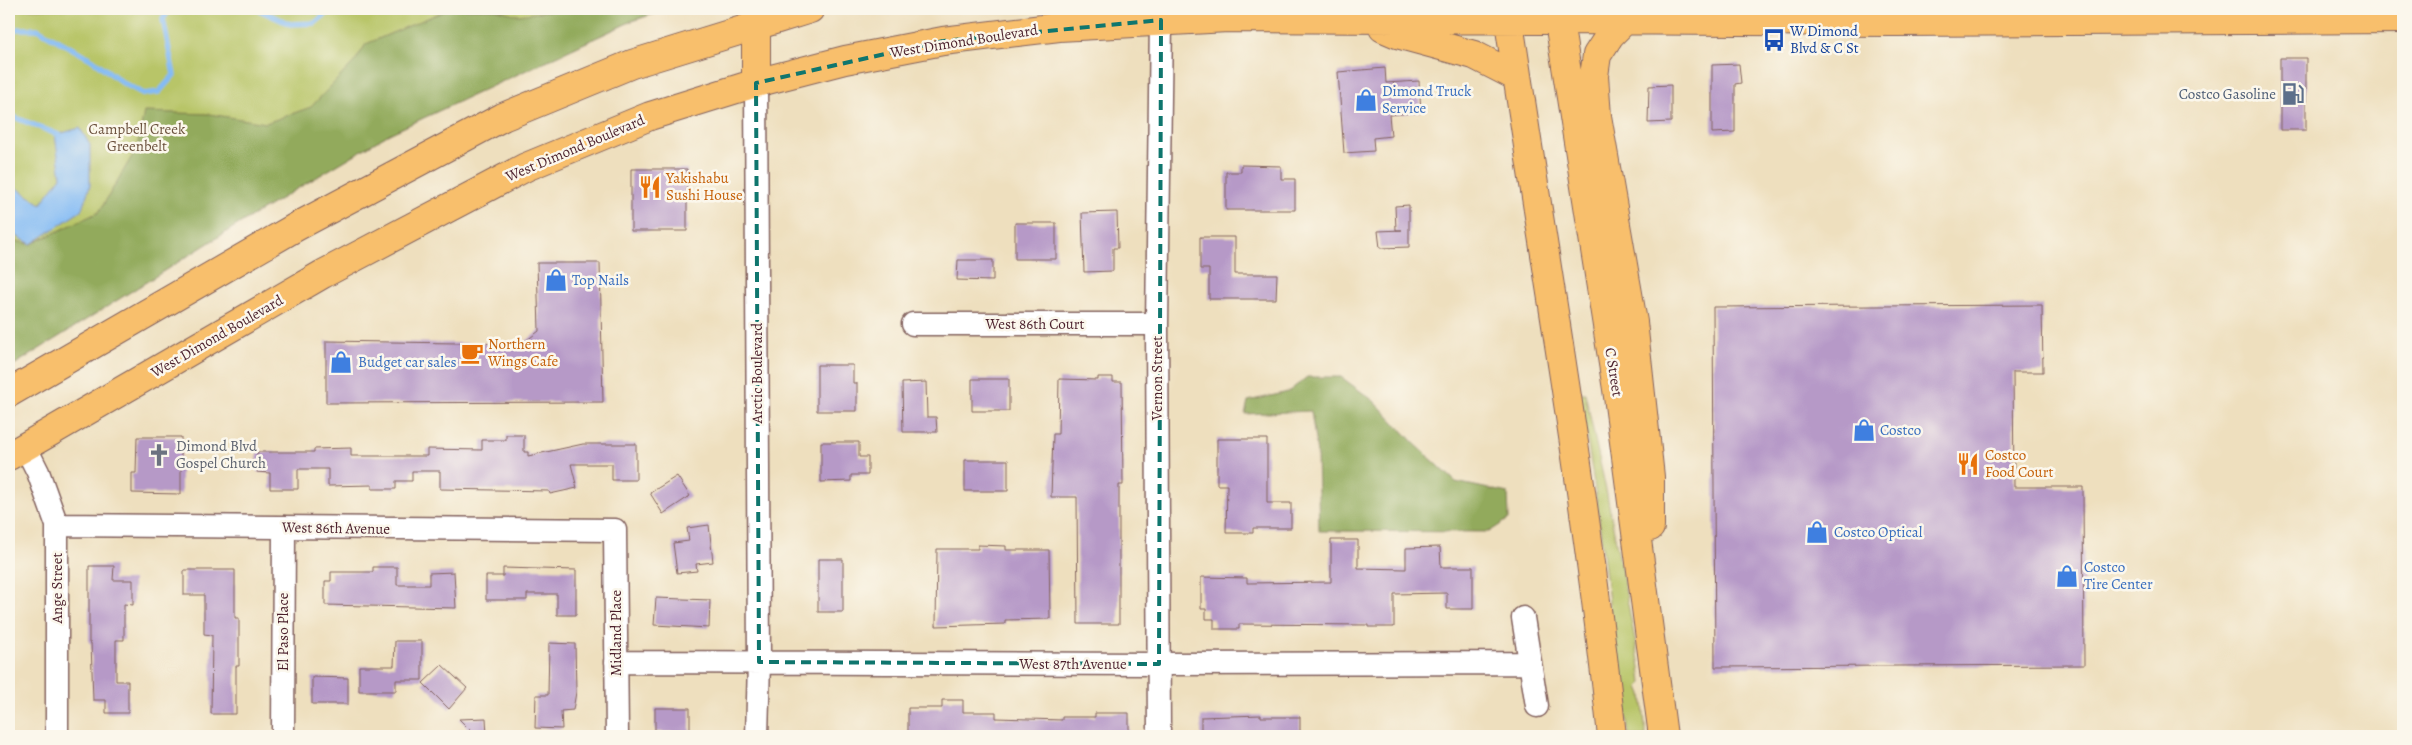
<svg xmlns="http://www.w3.org/2000/svg" width="2412" height="745" font-family="Alegreya,serif">
  <rect width="100%" height="100%" fill="#fbf7ec"/>
  <filter id="ink" filterUnits="userSpaceOnUse"><feTurbulence type="fractalNoise" baseFrequency=".02" numOctaves="2"/><feDisplacementMap in="SourceGraphic" scale="10" xChannelSelector="R" yChannelSelector="G"/><feConvolveMatrix kernelMatrix="1 2 1 2 8 2 1 2 1" color-interpolation-filters="sRGB"/></filter>
  <filter id="wash" filterUnits="userSpaceOnUse"><feTurbulence type="fractalNoise" baseFrequency=".0096" numOctaves="4" result="noise"/><feDisplacementMap in="SourceGraphic" scale="20" xChannelSelector="R" yChannelSelector="G"/><feGaussianBlur stdDeviation="1.12" result="paint"/><feColorMatrix in="noise" values="0 0 0 0 0 0 0 0 0 0 0 0 0 0 0 0 0 1.4 0 .05"/><feComposite in="paint" operator="in"/></filter>
  <g filter="url(#wash)">
    <rect width="100%" height="100%" fill="#eedfbe"/>
    <path fill="#b8c567" stroke="#817249" d="M9,9h660l-37,12 -243,113 -139,83 -241,151z
      M1580,393h5l21,97 33,171 3,22 -3,4 3,7 4,42h-17l-6,-48 -4,-4 -22,-181z"/>
    <path fill="#92aa5c" stroke="#6e6444" d="M449,9h46l23,6 44,-6h90v5l-20,7 -243,113 -139,83 -241,151v-128l22,4 68,-32 38,-64 7,-36 65,2 57,9 45,-16 44,-46 11,-17z
      M1307,377h34l33,24 41,43 41,38 52,11 1,26 -20,13 -170,-1 -2,-77 -6,-43 -66,3 3,-13 40,-9z"/>
    <path fill="#84bbf4" stroke="#676d90" d="M80,128l10,17v41l-9,25 -50,33 -22,-12v-49l32,21 20,-27 -6,-42z"/>
    <g fill="none" stroke-linecap="round" stroke-linejoin="round">
      <path stroke="#84bbf4" stroke-width="5.5" d="M257,9l33,15 25,-1 13,-11 -1,-3
        M9,29h28l56,31 30,23 21,11 15,-2 15,-17 -11,-56 7,-10
        M9,115l55,22"/>
    </g>
    <g id="blocks">
      <path fill="#b699c7" d="M2280,58h26v72h-26z
        M1739,64l2,19 -6,1v48l-23,1v-68z
        M1385,68l1,15 33,-2 2,31 -32,3 2,21 -18,2 1,13 -30,2 -6,-81z
        M1671,85v37l-23,1 1,-37z
        M1241,165l40,1v13h14v31h-69v-38h15z
        M631,169h56v62h-56z
        M1409,205v42l-29,1 -2,-17 24,-1h-6l-1,-24z
        M1117,212l1,36h-5v23l-29,1 -2,-59z
        M1015,223h41v36h-41z
        M1200,237h35v37h42l-1,25h-67v-30h-9z
        M958,260h35v21l-36,-1z
        M537,263h63l3,139 -277,1v-62l196,3 17,-13z
        M2042,305l1,67h-30l1,115h69l1,178 -369,2 -2,-360z
        M817,365h36v18h4v28h-40z
        M1098,377h15v5h9l1,103h-4v139h-41l-1,-127h-26l2,-63h5l1,-55 39,1z
        M972,379h37v32h-37z
        M926,382l1,35h9l1,15h-34l-1,-49z
        M506,435h18v17h4v4l55,-12h53v36h-24v-16h-41l6,24 -27,6 -1,-3 -109,-2v-18h-28v10h-16v8h-24v-4l-44,1v-17h-30v20h-28v-16l-13,-1v-20h57v-3l37,-1v8h76v-7l55,1v-10h24z
        M137,437h44v57l-49,-1v-20h4z
        M1217,439h50v64h24v25h-38v5h-27l1,-48h-10z
        M821,442h38v15h9v18h-17v6l-30,1z
        M965,460h43v31h-43z
        M677,476l13,20 -27,18 -13,-21z
        M709,525l4,37 -17,2 1,7 -20,2 -4,-30 16,-2 -2,-13z
        M1331,540h27v28l48,1v-21l34,-1 1,20h32v42h-26v-16l-53,1v33h-26v-2l-129,-1v5h-25v-10h-8v-10h-5v-32l46,1v5l84,-1z
        M978,545l28,1v4h43l1,69 -45,1v4l-69,2 1,-77h41z
        M818,559h25v53h-25z
        M89,566h25l-1,14h20v25l-9,-1v36h-8v41h12v32h-22v-13h-13l-2,-57h-2z
        M373,567h24v18h32v-12l25,-1 2,36 -131,-3v-24h6v-9h42z
        M503,568l73,2v45h-19v-21h-30v6h-41v-24h17z
        M184,570h51v48h4v48h-3v48h-25l1,-79 -8,-1v-39h-20z
        M656,598l54,2 -1,28 -55,-3z
        M395,641h27v39h-26v11h-37v-25h35z
        M549,643l26,1 1,48 -3,18 -12,1 1,18 -27,-1 1,-33h12z
        M442,665l25,23 -18,21 -26,-26z
        M312,677l36,1v26h-36z
        M942,700h21v12h33v6l66,2v-3h33v-4h34v23h-221v-28h34z
        M655,708h35v24h-35z
        M1261,715v2h39v19h-99v-19z
        M486,718l1,18h-11l-17,-17z"/>
    </g>
  </g>
  <g filter="url(#ink)">
    <use href="#blocks" fill-opacity="0" stroke="#83625e" stroke-width="1"/>
    <g fill="none" stroke-linecap="round" stroke-linejoin="round">
      <defs>
        <path id="minor" d="M756,83l3,579 -2,74
          M913,324h244
          M25,446l13,26 19,53v211
          M57,525l558,5 2,206
          M1523,618l14,88
          M616,662l543,2 370,-1
          M283,736l1,-209
          M1159,736l-2,-412 4,-304"/>
        <path id="major" d="M1507,9c36,242 79,483 105,727
          M1557,9l60,380 46,347
          M1624,21l-14,14 -13,20 -3,21 3,40 36,206 17,155v50
          M1383,28l14,6 77,21 41,21
          M756,83v-74
          M9,393l287,-166 207,-110 129,-53 178,-55
          M9,456l314,-182 203,-107 124,-51 106,-33 89,-23 98,-19 116,-14 169,-9 665,4 510,-3"/>
      </defs>
      <use href="#minor" stroke="#83625e" stroke-width="25"/>
      <use href="#major" stroke="#83625e" stroke-width="30"/>
      <use href="#minor" stroke="#fff" stroke-width="22"/>
      <use href="#major" stroke="#f8bf6c" stroke-width="28"/>
    </g>
  </g>
  <path fill="none" stroke="#0f766e" stroke-width="4" stroke-dasharray="10 6" stroke-linejoin="round" d="M1161,20l-2,644 -400,-2 -3,-579 187,-42z"/>
  <defs>
    <symbol id="bus-bare" viewBox="-9 -9 18 18"><path d="M-5-6H5V4H4V6H2V4H-2V6H-4V4H-5ZM-3.5-4V0h7V-4ZM-3.5 1.2v1.5H-2V1.2ZM2 1.2v1.5H3.5V1.2Z" fill="#1a4fb4" stroke="#fbf7ec" stroke-width="2.5" paint-order="stroke"/></symbol>
    <symbol id="fuel-bare" viewBox="-9 -9 18 18"><path d="M-5.5-6h7V0h2V4h1.3V-2.5L3-4.5l.8-.8L6-3V5H2.5V1h-1V6h-7ZM-4.2-4.7v3.2H.2V-4.7Z" fill="#5c6f8a" stroke="#fbf7ec" stroke-width="2.5" paint-order="stroke"/></symbol>
    <symbol id="shop-bare" viewBox="-9 -9 18 18"><path d="M-5-2.5h2.3a2.7 3.5 0 0 1 5.4 0H5L5.5 6h-11ZM-1.5-2.5h3a1.5 2.3 0 0 0-3 0Z" fill="#3f7fe0" stroke="#fbf7ec" stroke-width="2.5" paint-order="stroke"/></symbol>
    <symbol id="restaurant-bare" viewBox="-9 -9 18 18"><path d="M-5-6h1v4h1v-4h1v4h1v-4h1v5L-1.5 .5V6h-2V.5L-5-1ZM5-6V6H3V1.5H1.5Q1.5-4 5-6Z" fill="#e8710a" stroke="#fbf7ec" stroke-width="2.5" paint-order="stroke"/></symbol>
    <symbol id="cafe-bare" viewBox="-9 -9 18 18"><path d="M-5.5-4.5H6V0H3Q3 3.5 0 3.5H-2.5Q-5.5 3.5-5.5 0ZM3-3.2v2h1.7v-2ZM-6 4.5H4V6H-6Z" fill="#e8710a" stroke="#fbf7ec" stroke-width="2.5" paint-order="stroke"/></symbol>
    <symbol id="church-bare" viewBox="-9 -9 18 18"><path d="M-1.2-6h2.4v3.5h3.3v2.4h-3.3V6h-2.4V-.1h-3.3v-2.4h3.3Z" fill="#6b7280" stroke="#fbf7ec" stroke-width="2.5" paint-order="stroke"/></symbol>
  </defs>
  <g fill-rule="evenodd">
    <use href="#bus-bare" x="1758" y="24" width="32" height="32"/>
    <use href="#fuel-bare" x="2277" y="78" width="32" height="32"/>
    <use href="#shop-bare" x="1350" y="84" width="32" height="32"/>
    <use href="#restaurant-bare" x="634" y="171" width="32" height="32"/>
    <use href="#shop-bare" x="540" y="264" width="32" height="32"/>
    <use href="#cafe-bare" x="456" y="337" width="32" height="32"/>
    <use href="#shop-bare" x="325" y="346" width="32" height="32"/>
    <use href="#shop-bare" x="1848" y="414" width="32" height="32"/>
    <use href="#church-bare" x="143" y="439" width="32" height="32"/>
    <use href="#restaurant-bare" x="1952" y="448" width="32" height="32"/>
    <use href="#shop-bare" x="1801" y="516" width="32" height="32"/>
    <use href="#shop-bare" x="2051" y="560" width="32" height="32"/>
  </g>
  <g text-anchor="middle" dominant-baseline="central" stroke-width="5" stroke-linejoin="round" paint-order="stroke">
    <g font-size="15" fill="#164399" stroke="#fbf7ec" text-anchor="start">
      <text x="1790" y="31">W Dimond<tspan x="1790" dy="17">Blvd &amp; C St</tspan></text>
    </g>
    <g font-size="15" fill="#4a1f2b" stroke="#fbf7ec">
      <text transform="translate(964 41) rotate(-9)">West Dimond Boulevard</text>
      <text transform="translate(575 148) rotate(-23)">West Dimond Boulevard</text>
      <text x="1035" y="324">West 86th Court</text>
      <text transform="translate(217 336) rotate(-30)">West Dimond Boulevard</text>
      <text transform="translate(1614 372) rotate(81)">C Street</text>
      <text transform="translate(757 373) rotate(-90)">Arctic Boulevard</text>
      <text transform="translate(1157 378) rotate(-90)">Vernon Street</text>
      <text transform="translate(336 528) rotate(1)">West 86th Avenue</text>
      <text transform="translate(57 588) rotate(-90)">Ange Street</text>
      <text transform="translate(283 632) rotate(-90)">El Paso Place</text>
      <text transform="translate(616 633) rotate(-90)">Midland Place</text>
      <text x="1073" y="664">West 87th Avenue</text>
    </g>
    <g font-size="15" fill="#366cbe" stroke="#fbf7ec" text-anchor="start">
      <text x="1382" y="91">Dimond Truck<tspan x="1382" dy="17">Service</tspan></text>
      <text x="572" y="280">Top Nails</text>
      <text x="358" y="362">Budget car sales</text>
      <text x="1880" y="430">Costco</text>
      <text x="1834" y="532">Costco Optical</text>
      <text x="2084" y="567">Costco<tspan x="2084" dy="17">Tire Center</tspan></text>
    </g>
    <g font-size="15" fill="#4e5e75" stroke="#fbf7ec" text-anchor="end">
      <text x="2276" y="94">Costco Gasoline</text>
    </g>
    <g font-size="15" fill="#6b513d" stroke="#fbf7ec">
      <text x="137" y="129">Campbell Creek<tspan x="137" dy="17">Greenbelt</tspan></text>
    </g>
    <g font-size="15" fill="#c56008" stroke="#fbf7ec" text-anchor="start">
      <text x="666" y="178">Yakishabu<tspan x="666" dy="17">Sushi House</tspan></text>
      <text x="488" y="344">Northern<tspan x="488" dy="17">Wings Cafe</tspan></text>
      <text x="1985" y="455">Costco<tspan x="1985" dy="17">Food Court</tspan></text>
    </g>
    <g font-size="15" fill="#5b616d" stroke="#fbf7ec" text-anchor="start">
      <text x="176" y="446">Dimond Blvd<tspan x="176" dy="17">Gospel Church</tspan></text>
    </g>
  </g>
  <rect width="2412" height="745" fill="none" stroke="#fbf7ec" stroke-width="30"/>
</svg>
